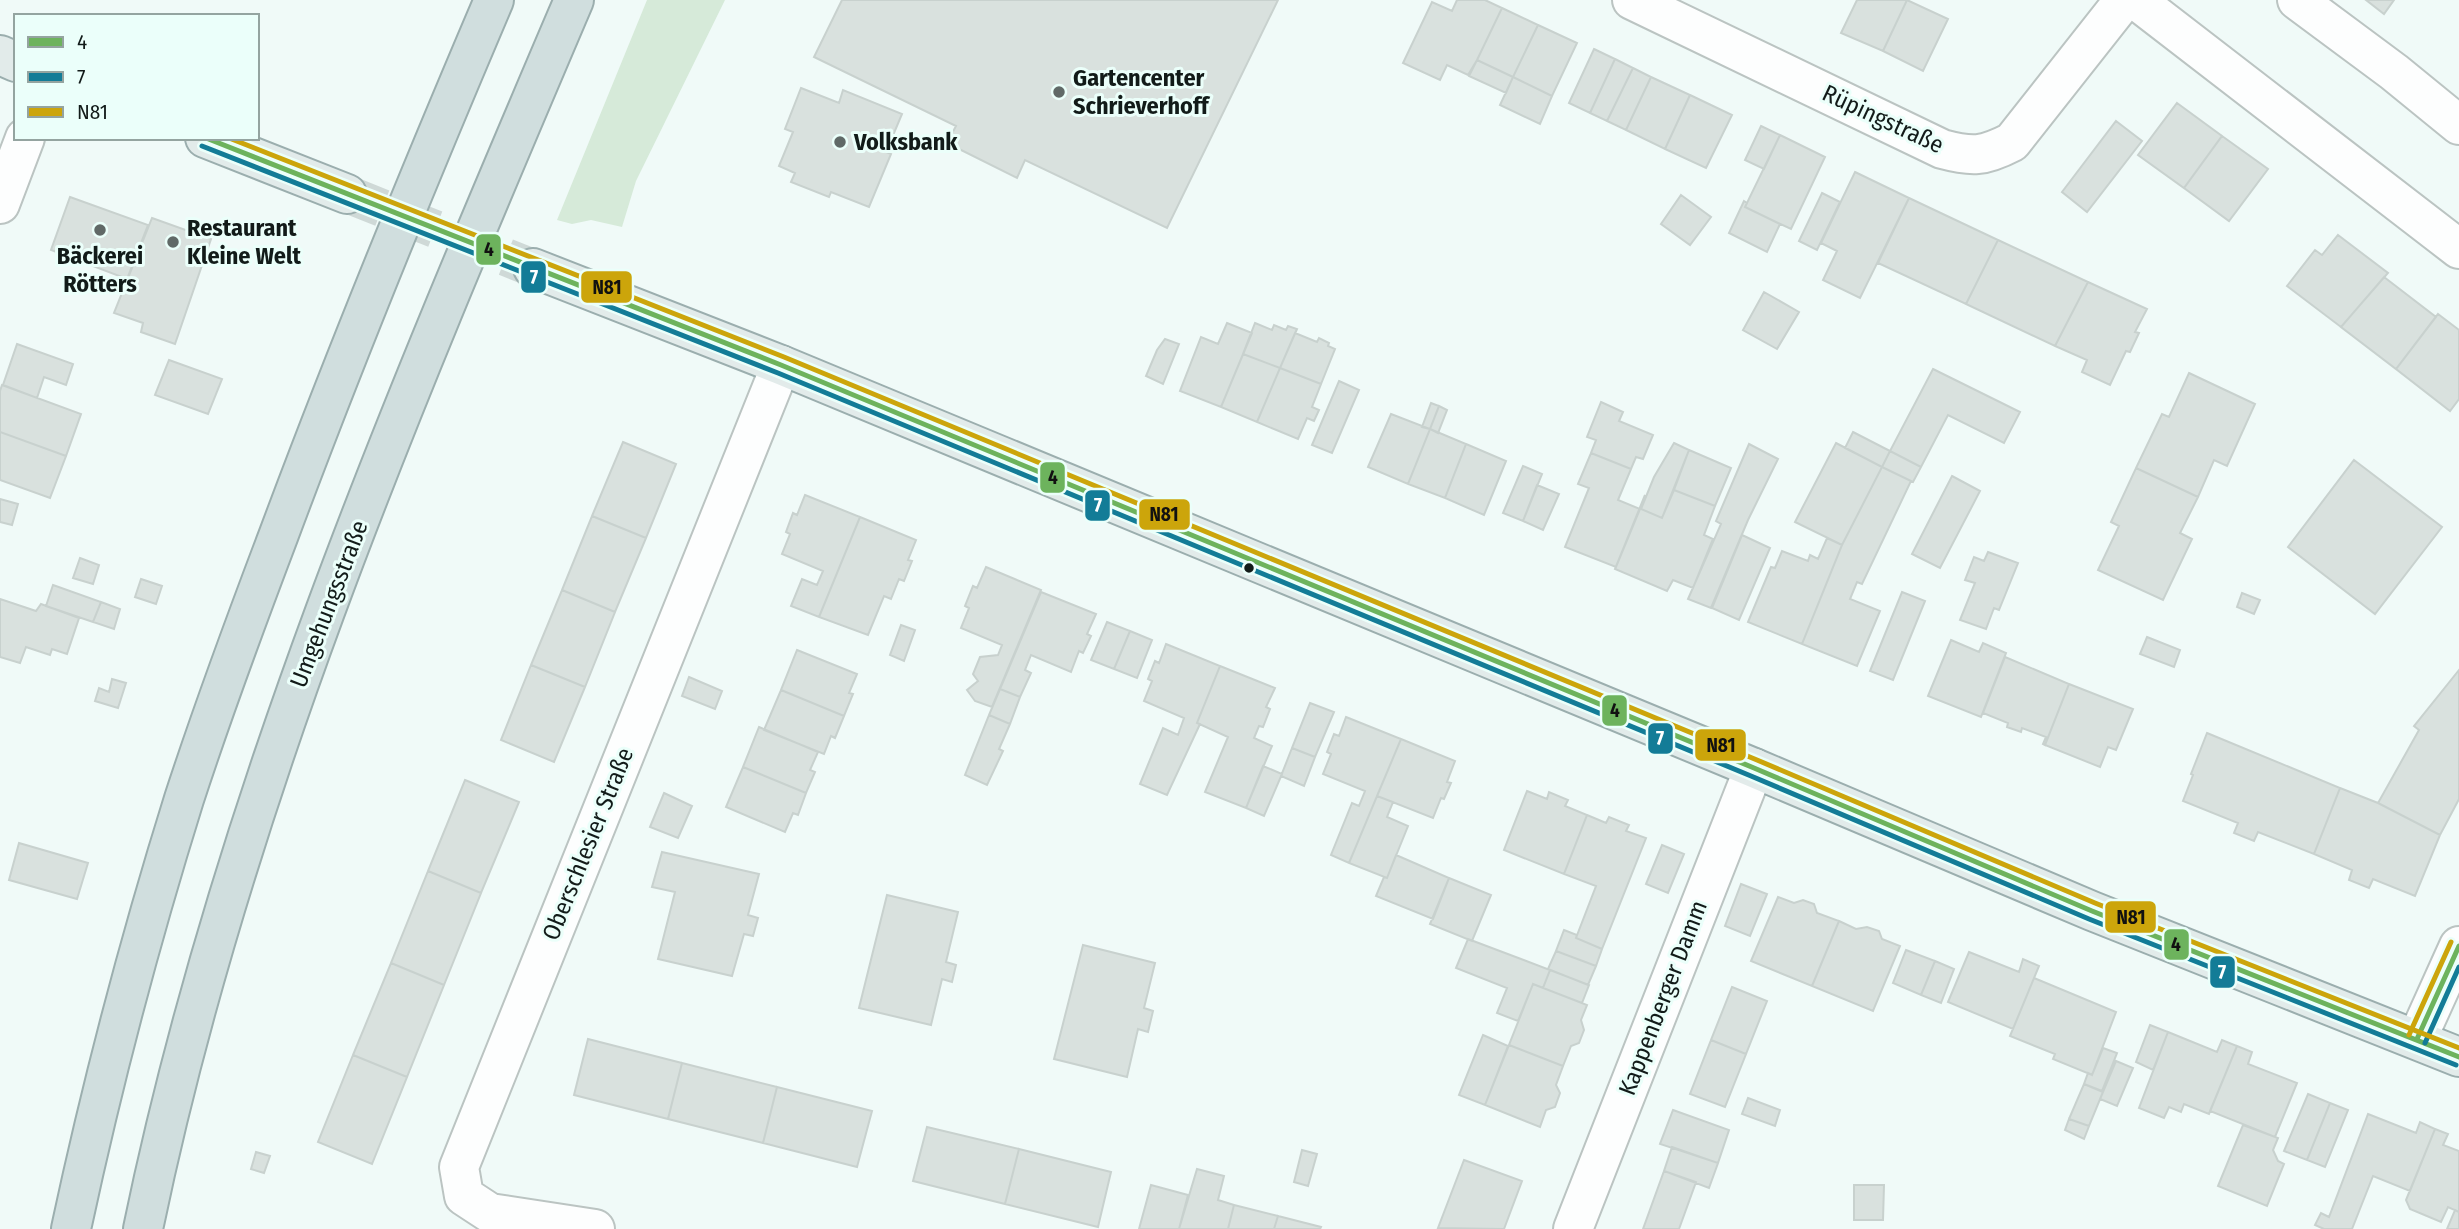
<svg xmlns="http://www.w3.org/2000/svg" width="2459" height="1229" font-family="'Fira Sans Condensed',sans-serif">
  <rect width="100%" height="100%" fill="#f0faf8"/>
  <path fill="#d6ead9" d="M647,0h78l-89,181 -14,46 -31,-7 -19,4 -15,-4z"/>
  <path fill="#d9e1de" stroke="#c8d1ce" stroke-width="2" d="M842,0h436l-111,228 -142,-68 -8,18 -70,-35 9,-17 -142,-69z
    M1457,0h28l17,8 -25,52 -9,15 -21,-10 -7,15 -37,-17 29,-61 20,9z
    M1857,0h50l-24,51 -42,-18z
    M1907,0l41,19 -25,52 -40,-20z
    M2366,0h28l-10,14z
    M1502,8l36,17 -25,52 -36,-17z
    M1538,25l39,18 -25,53 -39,-19z
    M1594,49l21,10 -25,54 -21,-10z
    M1615,59l18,9 -26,53 -17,-8z
    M1477,60l36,17 -7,16 -37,-17z
    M1633,68l18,9 -25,53 -19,-9z
    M1513,77l39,19 -12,28 -40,-19z
    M1651,77l39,18 -25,54 -39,-19z
    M801,88l38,15 4,-13 59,24 -16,38 5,2 -22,53 -38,-15 -2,5 -38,-15 4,-9 -16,-7 14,-34 -8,-3z
    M1690,95l42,20 -26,53 -41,-19z
    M2177,103l45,33 -38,52 -46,-33z
    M2116,121l26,20 -55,71 -25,-20z
    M1761,126l19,9 -16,34 -19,-9z
    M1780,135l45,22 -34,72 -46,-22z
    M2222,136l46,33 -39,52 -45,-33z
    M1855,172l54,26 -49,100 -37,-18 14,-29 -16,-8z
    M1822,193l18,9 -23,48 -18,-9z
    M1681,195l30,22 -21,28 -29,-21z
    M70,197l78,28 -21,54 -76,-29z
    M1909,198l89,42 -32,64 -88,-41z
    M1744,201l3,2 -2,4 35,17 -13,28 -38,-19z
    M152,218l59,21 -36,105 -34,-12 2,-9 -29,-10z
    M2338,235l50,38 -47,54 -54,-41 28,-36 7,5z
    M1998,240l90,42 -33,64 -89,-42z
    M2384,277l52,40 -40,52 -55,-42z
    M2088,282l59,27 -12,23 4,1 -9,19 -4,-1 -16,34 -28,-13 5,-12 -32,-14z
    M1764,292l35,20 -22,37 -34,-19z
    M2438,314l21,16v69l-9,12 -54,-42z
    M1227,323l25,10 -31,74 -41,-16 21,-54 17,7z
    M1255,323l17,7 2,-5 12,5 2,-4 9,3 -17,39 -37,-14z
    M1295,333l22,9 2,-4 10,5 -1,3 7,3 -14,35 -41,-16z
    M1165,339l14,5 -16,40 -17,-8 11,-26z
    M17,344l56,20 -7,21 -22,-8 -7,21 -34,-13z
    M1243,354l37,14 -23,54 -36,-15z
    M169,360l53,19 -14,35 -53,-19z
    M1280,368l41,16 -9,23 7,3 -5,11 -7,-3 -9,21 -41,-17z
    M1933,369l87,43 -16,31 -56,-28 -27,52 -31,-16z
    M2189,373l66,31 -28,62 -13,-6 -16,37 -62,-29 26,-54 7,3z
    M1339,381l20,9 -27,63 -20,-8z
    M2,385l79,29 -15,42 -66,-24v-41z
    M1601,402l22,10 -4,9 34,14 -10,24 -7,-2 -5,12 -40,-16 5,-13 -9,-3z
    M1431,403l8,3 -9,23 -8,-2z
    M1439,406l8,4 -9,23 -8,-4z
    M1391,414l39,15 -22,55 -40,-17z
    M1430,429l36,15 -21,54 -37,-14z
    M0,432l66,24 -16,42 -50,-18z
    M1853,432l37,19 -8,16 -37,-19z
    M623,442l53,22 -30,74 -54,-22z
    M1674,443l15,7 -27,68 -21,-9 13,-32z
    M1836,443l46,24 -40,78 -47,-23z
    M1466,444l40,17 -22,54 -39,-17z
    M1749,444l29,15 -30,61 -37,88 -23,-9 33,-75 -5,-3z
    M1689,450l42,18 -16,38 -41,-16z
    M1890,451l31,16 -8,15 -31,-15z
    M1591,453l40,16 -13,31 22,9 -24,58 -51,-20 24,-59 -11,-4z
    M2354,460l88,67 -67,87 -87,-67z
    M1523,466l19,8 -19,47 -20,-8z
    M1882,467l29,14 -49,103 -5,-2 -7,17 30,12 -23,55 -55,-22 40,-99z
    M2136,468l62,29 -18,36 12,6 -29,61 -65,-30 21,-44 -8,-4z
    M1952,476l28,15 -40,77 -28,-14z
    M1537,485l22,9 -16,36 -20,-9z
    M1674,490l41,16 -11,29 9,4 -20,49 -20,-8 -6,11 -52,-22 30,-74 -4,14 21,9z
    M805,495l55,22 -41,100 -28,-11 11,-27 15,6 6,-14 -41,-17 8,-20 -4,-2 7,-19 4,2z
    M0,499l18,5 -6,21 -12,-3z
    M592,516l54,22 -31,74 -53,-22z
    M860,517l56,23 -8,20 4,1 -8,20 -5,-2 -8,20 -7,-3 -16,39 -49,-18z
    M1742,535l28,13 -31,72 -27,-12z
    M1827,538l15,7 -40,99 -54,-22 23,-55 4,1 7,-17 26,10 2,-6 8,4z
    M1988,552l30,11 -19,47 -5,-2 -8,21 -26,-9 15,-37 -10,-3 9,-23 10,4z
    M80,558l19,7 -6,19 -20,-6z
    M986,567l55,23 -49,117 -17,-6 -8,-11 11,-9 -5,-7 7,-17 18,-2 4,-10 -41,-17 8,-20 -4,-2 8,-20 4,2z
    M141,579l21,7 -6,18 -21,-7z
    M53,585l48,17 -8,20 -47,-16z
    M562,590l53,22 -30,75 -54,-22z
    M1041,592l55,22 -9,20 4,2 -8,17 -4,-2 -8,21 -40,-17 -6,15 6,3 -11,24 -20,-8z
    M1902,592l23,9 -32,79 -23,-9z
    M2242,593l18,7 -6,14 -17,-7z
    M0,599l36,12 5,-7 38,14 -12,36 -15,-5 -2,6 -24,-8 -6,16 -20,-6z
    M101,602l19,7 -6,20 -21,-7z
    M1107,622l23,9 -16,38 -23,-9z
    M901,625l14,5 -11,31 -14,-6z
    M1130,631l22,9 -15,38 -23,-9z
    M2147,637l33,13 -6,17 -34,-13z
    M1951,640l28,12 4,-9 23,10 -25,64 -53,-21z
    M1166,644l54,22 -23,57 3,1 -33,71 -27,-11 23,-56 15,7 6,-17 -40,-17 8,-20 -4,-2 7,-18 4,2z
    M797,650l60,24 -8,19 4,1 -9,22 -63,-26z
    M2005,657l64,27 -24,61 -2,-1 3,-7 -24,-9 -1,4 -14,-5 1,-4 -25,-10z
    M531,665l54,22 -31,75 -53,-22z
    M1220,666l55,22 -9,19 4,2 -7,18 -4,-1 -5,12 18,8 -26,62 -41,-16 23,-55 -31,-14z
    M2459,670v129l-19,36 -62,-32 41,-73 -5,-4z
    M689,677l33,14 -7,18 -33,-13z
    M112,679l14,4 -8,25 -23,-7 4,-13 10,4z
    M2069,684l64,25 -17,41 -8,-3 -8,20 -55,-22z
    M1000,689l20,8 -10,27 -21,-9z
    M781,690l63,26 -9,22 -4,-2 -7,18 -60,-24z
    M1310,703l24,9 -19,45 -23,-9z
    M989,715l21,9 -11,25 4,2 -16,34 -22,-10z
    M1346,717l55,22 -52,124 -18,-8 21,-52 7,3 6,-15 -42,-17 8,-20 -4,-2 7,-18 5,2z
    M759,727l59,25 -8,18 5,2 -9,21 -63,-26z
    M2207,733l133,55 -26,66 -56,-22 -4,9 -20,-8 4,-10 -55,-22 10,-26 -2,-1z
    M1401,739l54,22 -8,21 4,1 -7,16 -3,-1 -8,20 -56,-22z
    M1292,748l23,9 -11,29 -23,-10z
    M1263,766l19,8 -18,42 -18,-8z
    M743,767l63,26 -8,22 -5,-2 -8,19 -59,-25z
    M465,780l54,22 -38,91 -53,-22z
    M2340,788l38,15 62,32 -25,61 -42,-17 -4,9 -20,-8 3,-10 -38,-16z
    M1527,791l20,8 2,-7 19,8 -3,6 22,9 -23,59 -60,-24z
    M664,793l28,13 -14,32 -28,-11z
    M1377,796l16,6 -6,15 21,9 -21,52 -38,-15z
    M1587,815l19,8 3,-6 20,8 -3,6 20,7 -44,111 -26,-11 20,-52 -32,-12z
    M19,843l69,20 -11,36 -68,-19z
    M1662,845l22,9 -16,39 -22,-9z
    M662,852l97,22 -11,41 10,3 -5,18 -9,-2 -12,42 -74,-17 17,-67 -23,-5z
    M1396,855l53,23 -16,41 -57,-23 8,-19 3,1z
    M428,871l53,22 -37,92 -53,-22z
    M1449,878l42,17 -19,46 -42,-17z
    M1741,884l26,10 -17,42 -25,-10z
    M887,895l71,17 -12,50 10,3 -4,17 -10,-3 -11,46 -72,-17z
    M1778,897l16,6 9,-3 11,4 3,9 22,8 -27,65 -61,-25z
    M1839,921l17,8 11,-2 12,4 3,8 18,7 -27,65 -61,-25z
    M1564,930l13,5 -1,3 26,11 -6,17 -40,-15z
    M1468,939l82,31 -7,18 -10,-4 -15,37 -21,-8 10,-25 -51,-20z
    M1083,945l72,18 -11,45 9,3 -5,21 -10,-3 -11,48 -73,-18z
    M1906,950l29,11 -14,34 -28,-12z
    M1556,951l40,15 -8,19 -40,-16z
    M1969,952l50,20 4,-13 16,7 -26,63 -65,-27z
    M1935,961l19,8 -13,34 -20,-8z
    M391,963l53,22 -37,92 -54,-22z
    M1550,970l39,15 -7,18 -39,-15z
    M2034,978l82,34 -24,63 -39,-16 2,-5 -45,-18z
    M1533,984l54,21 -6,15 3,10 -5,13 -8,3 -8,20 -54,-21z
    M1732,987l35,14 -21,53 -35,-14z
    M2150,1025l18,7 -15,38 -17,-8z
    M2168,1032l49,20 5,-12 15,6 -28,68 -25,-10 -3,8 -12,-5 -5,11 -25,-10z
    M1483,1035l25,11 -23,59 -26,-10z
    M588,1039l94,24 -14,56 -94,-24z
    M1711,1040l35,14 -21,53 -35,-13z
    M1509,1045l54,21 -7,19 4,8 -5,14 -9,3 -6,17 -55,-22z
    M2237,1046l15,6 -4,12 49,19 -22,54 -65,-26z
    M2103,1048l14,5 -15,38 -18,-7 4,-11 4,2z
    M353,1055l54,22 -35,87 -54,-22z
    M2116,1061l17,7 -16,38 -17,-7z
    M682,1063l95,24 -14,56 -95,-24z
    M2084,1084l19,8 -14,34 -20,-7z
    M777,1087l95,24 -15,56 -94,-24z
    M2308,1094l22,9 -23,57 -23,-9z
    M1748,1098l32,12 -5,16 -33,-12z
    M2330,1103l18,7 -23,57 -18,-7z
    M1673,1110l56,20 -11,33 -58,-19z
    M2368,1114l48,19 4,-11 15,7 -25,62 -37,-15 -21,53h-28l-9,-4 6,-12 8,4z
    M2069,1119l20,7 -5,13 -19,-9z
    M2243,1125l35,13 -5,12 5,11 6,3 -17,42 -49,-20z
    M927,1127l92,22 -14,55 -92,-23z
    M2435,1129l13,5 -5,11 16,6v61l-11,-5 -7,15 -31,-13 -4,-9z
    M1672,1147l46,16 -9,25 -45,-17z
    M1019,1149l92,23 -13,55 -93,-23z
    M1302,1150l15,4 -9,32 -14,-4z
    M256,1152l14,4 -6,17 -13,-4z
    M1464,1160l58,21 -18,48 -66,-1z
    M1197,1169l27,7 -6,24 16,5 -6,24h-49z
    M1664,1171l32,11 -17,47h-36z
    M1151,1185l37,10 -9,34h-40z
    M1854,1185h30l-1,35h-29z
    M1234,1205l44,11 -4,13h-46z
    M2455,1210l4,2v17h-12z
    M1278,1216l43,11 -1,2h-46z"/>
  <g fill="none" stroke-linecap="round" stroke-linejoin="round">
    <path stroke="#cfd9d7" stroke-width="38" stroke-dasharray="38 19" stroke-linecap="butt" d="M347,194l186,74"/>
    <defs>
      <path id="minor" d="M1632,0l310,149c30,8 41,8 70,-7l112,-142
        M2136,0l323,249
        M2297,0l97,72 65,53
        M0,204l25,-66
        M2417,1039l42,-93
        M595,1229l-105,-16 -26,-17 -5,-29 322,-802
        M1573,1229l181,-461"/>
      <path id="major" d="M0,55l16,7
        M205,138l142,56
        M533,268l248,97 973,403 338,143 367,146"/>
      <path id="highway" d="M71,1229c31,-145 69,-289 113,-430 29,-89 62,-178 95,-265 67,-180 140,-358 215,-534
        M143,1229c88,-427 261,-830 431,-1229"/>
    </defs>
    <use href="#minor" stroke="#bbc4c2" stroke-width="42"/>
    <use href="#major" stroke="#9baeae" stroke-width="42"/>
    <use href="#highway" stroke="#9baeae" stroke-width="42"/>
    <use href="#minor" stroke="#fdfefe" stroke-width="38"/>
    <use href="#major" stroke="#e2ebea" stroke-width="38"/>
    <use href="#highway" stroke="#d0dede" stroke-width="38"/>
    <defs>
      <path id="bus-1" d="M206,138l575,227 973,403 338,143 367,146
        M2417,1039l42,-93"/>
      <path id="bus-2" d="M202,146l576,227 973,403 338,143 367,146
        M2425,1043l34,-76"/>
      <path id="bus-3" d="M229,138l555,219 973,403 338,143 364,145
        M2409,1035l42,-93"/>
    </defs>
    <use href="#bus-1" stroke="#ebfffa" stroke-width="10"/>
    <use href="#bus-2" stroke="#ebfffa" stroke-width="10"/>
    <use href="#bus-3" stroke="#ebfffa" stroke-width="10"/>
    <use href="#bus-1" stroke="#6db35d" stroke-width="5"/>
    <use href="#bus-2" stroke="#137c97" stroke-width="5"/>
    <use href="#bus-3" stroke="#cca50b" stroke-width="5"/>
  </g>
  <g fill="#606967" stroke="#ebfffa" stroke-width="2.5">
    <circle cx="1059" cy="92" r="7"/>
    <circle cx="840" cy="142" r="7"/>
    <circle cx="100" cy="230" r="7"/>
    <circle cx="173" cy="242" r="7"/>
  </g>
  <circle fill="#121b19" stroke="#ebfffa" stroke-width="2.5" cx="1249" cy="568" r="6"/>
  <g text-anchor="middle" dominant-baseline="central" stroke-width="6" stroke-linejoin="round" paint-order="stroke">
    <g font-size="24" font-weight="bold" fill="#121b19" stroke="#ebfffa" text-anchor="start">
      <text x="1073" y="78">Gartencenter<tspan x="1073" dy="28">Schrieverhoff</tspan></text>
      <text x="854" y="142">Volksbank</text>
      <text x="187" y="228">Restaurant<tspan x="187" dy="28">Kleine Welt</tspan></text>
      <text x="100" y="256" text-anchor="middle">Bäckerei<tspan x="100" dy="28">Rötters</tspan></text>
    </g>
    <g font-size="24" fill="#121b19" stroke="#ebfffa">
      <text transform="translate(1883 119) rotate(25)">Rüpingstraße</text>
      <text transform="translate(329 604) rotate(-69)">Umgehungsstraße</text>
      <text transform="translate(588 844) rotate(-68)">Oberschlesier Straße</text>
      <text transform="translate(1663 998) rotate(-69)">Kappenberger Damm</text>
    </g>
  </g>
  <g stroke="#ebfffa" stroke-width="2.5">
    <rect x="475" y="233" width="27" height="33" rx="7" fill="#6db35d"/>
    <rect x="520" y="260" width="27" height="34" rx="7" fill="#137c97"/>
    <rect x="580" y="270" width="53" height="34" rx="7" fill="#cca50b"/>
    <rect x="1039" y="461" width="27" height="33" rx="7" fill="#6db35d"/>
    <rect x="1084" y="489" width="27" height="33" rx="7" fill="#137c97"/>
    <rect x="1138" y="498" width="53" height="33" rx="7" fill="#cca50b"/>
    <rect x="1601" y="694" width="27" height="33" rx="7" fill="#6db35d"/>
    <rect x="1647" y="722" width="27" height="33" rx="7" fill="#137c97"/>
    <rect x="1694" y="728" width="53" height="34" rx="7" fill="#cca50b"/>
    <rect x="2104" y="900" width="53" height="34" rx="7" fill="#cca50b"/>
    <rect x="2163" y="928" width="27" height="33" rx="7" fill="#6db35d"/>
    <rect x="2209" y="955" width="27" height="34" rx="7" fill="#137c97"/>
  </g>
  <g font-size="19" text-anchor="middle" font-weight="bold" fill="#fff">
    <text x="534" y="284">7</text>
    <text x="1098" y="512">7</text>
    <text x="1660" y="745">7</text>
    <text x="2222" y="979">7</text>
  </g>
  <g font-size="19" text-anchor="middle" font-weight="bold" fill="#111">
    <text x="489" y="256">4</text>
    <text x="607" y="294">N81</text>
    <text x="1053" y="484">4</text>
    <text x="1164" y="521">N81</text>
    <text x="1615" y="717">4</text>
    <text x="1721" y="752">N81</text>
    <text x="2131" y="924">N81</text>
    <text x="2176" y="951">4</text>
  </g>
  <rect x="14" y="14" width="245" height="126" fill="#ebfffa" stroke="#94a4a0" stroke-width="2"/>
  <rect x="28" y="37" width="35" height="10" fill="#6db35d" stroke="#94a4a0" stroke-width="2"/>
  <text x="77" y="49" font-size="21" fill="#121b19">4</text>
  <rect x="28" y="72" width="35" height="10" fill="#137c97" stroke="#94a4a0" stroke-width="2"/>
  <text x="77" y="84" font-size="21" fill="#121b19">7</text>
  <rect x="28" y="107" width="35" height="10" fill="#cca50b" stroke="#94a4a0" stroke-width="2"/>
  <text x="77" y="119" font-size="21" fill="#121b19">N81</text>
</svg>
